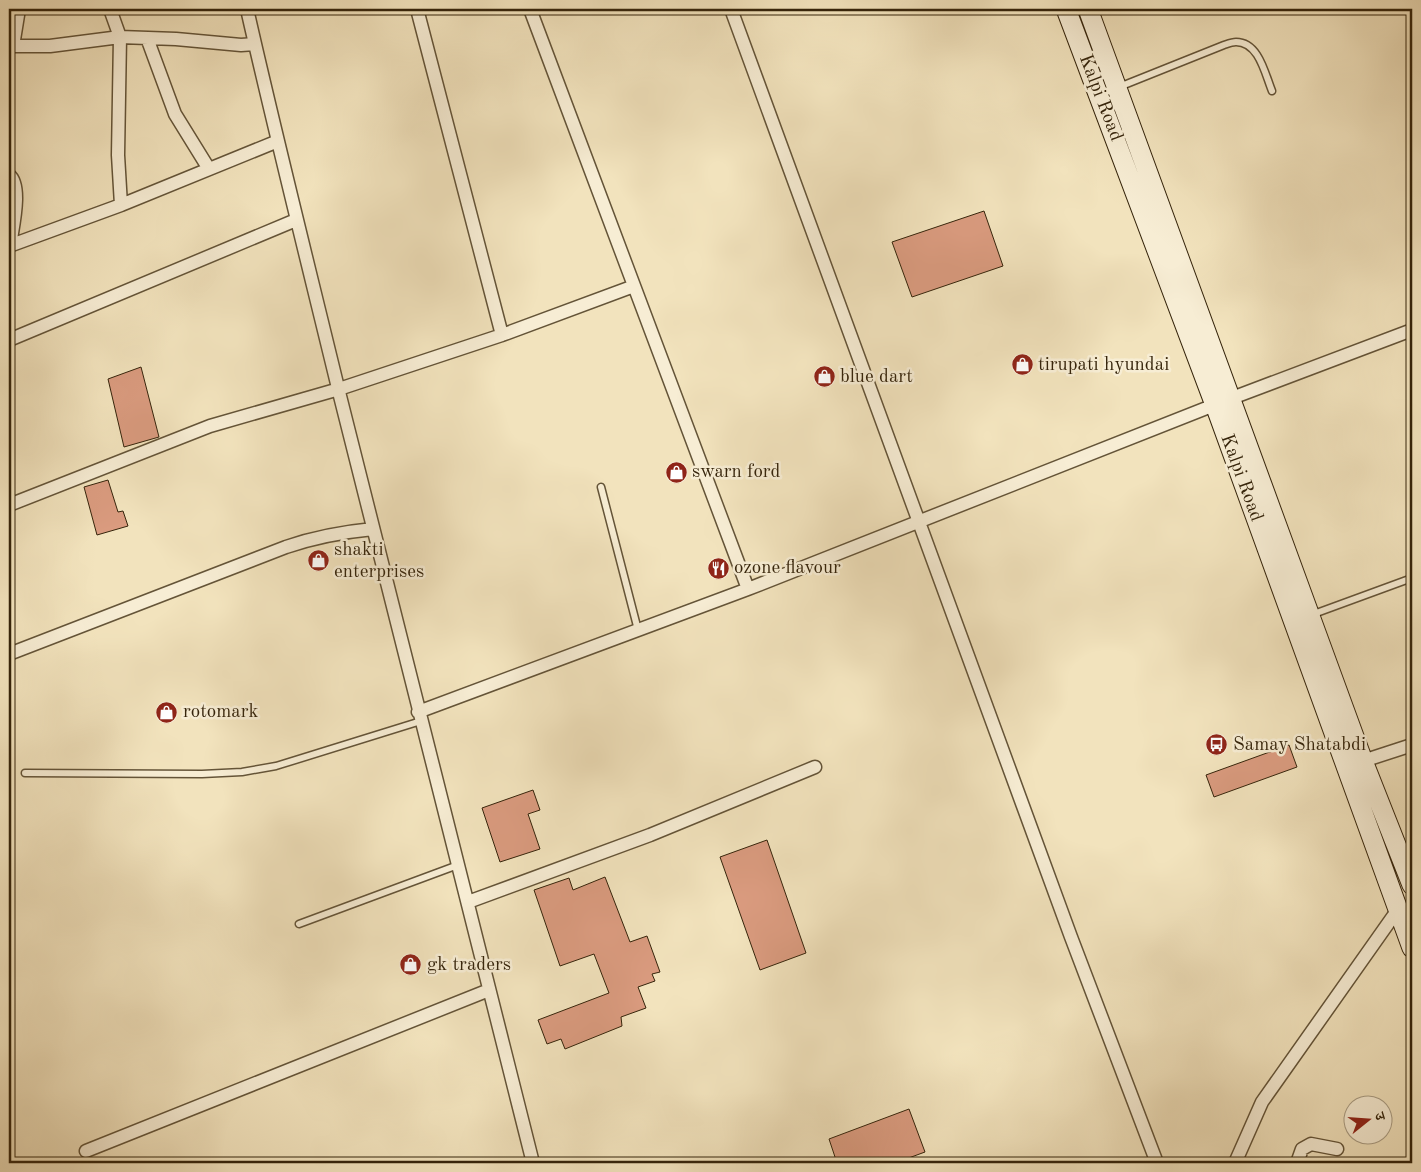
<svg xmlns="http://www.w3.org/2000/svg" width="1421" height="1172" font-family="'Old Standard TT','Noto Serif Devanagari',serif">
  <rect width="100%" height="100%" fill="#f2e3bd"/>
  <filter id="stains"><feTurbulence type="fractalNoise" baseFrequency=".004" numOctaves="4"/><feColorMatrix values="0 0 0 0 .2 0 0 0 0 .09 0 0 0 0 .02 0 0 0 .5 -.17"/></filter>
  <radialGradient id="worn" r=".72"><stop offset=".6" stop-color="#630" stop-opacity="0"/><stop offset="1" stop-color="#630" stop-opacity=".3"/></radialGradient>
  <path fill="#da9b7f" stroke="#35240b" d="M984,211l19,55 -91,31 -20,-55z
    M141,367l18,70 -35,10 -16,-68z
    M108,480l10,32 5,-1 5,15 -31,9 -13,-48z
    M1289,745l8,22 -83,30 -8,-22z
    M533,790l7,20 -12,4 12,35 -40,13 -18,-54z
    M767,840l39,113 -46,17 -40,-113z
    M605,877l25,65 17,-6 13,36 -8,2 3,7 -17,6 8,21 -25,9 1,9 -57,23 -4,-10 -14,5 -9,-24 71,-27 -15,-39 -34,12 -26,-76 35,-12 4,12z
    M909,1109l16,43 -30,11h-58l-8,-24z"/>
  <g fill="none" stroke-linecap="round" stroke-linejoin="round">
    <defs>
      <path id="lane" d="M1099,95l125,-50c3,-1 8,-3 12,-3 23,0 29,32 36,49
        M601,487l37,143
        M1311,615l101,-37
        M25,773l177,1 40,-2 34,-6 145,-45
        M299,924l159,-59"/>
      <path id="street" d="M110,9l10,28 -2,118 3,50
        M247,9c29,128 61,255 92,383 64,257 129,514 194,771
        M417,9l85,326
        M530,9l218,580
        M731,9l340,928 86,226
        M147,38l28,76 34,55
        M9,46h41l70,-9 56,2 65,6 14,-1
        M13,46l6,-37
        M9,175c14,11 3,54 1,71
        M9,246l112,-41 157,-64
        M9,340l287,-120
        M9,505l201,-79 129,-37 163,-54 132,-49
        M9,654l277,-107c29,-10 56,-15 87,-18
        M418,712l330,-123 484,-191 180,-68
        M1363,761l49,-16
        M468,902l182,-67 165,-68
        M86,1151l403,-161
        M1235,1163l27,-61 137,-194
        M1297,1163l5,-14 9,-5 26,5"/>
      <path id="secondary" d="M1066,9l149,396 197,543
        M1088,9l275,752 49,124"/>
    </defs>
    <use href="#lane" stroke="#645438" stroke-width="9"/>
    <use href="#street" stroke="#645438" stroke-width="15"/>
    <use href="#secondary" stroke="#35240b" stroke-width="21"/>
    <use href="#lane" stroke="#f7edd4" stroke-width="6"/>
    <use href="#street" stroke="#f7edd4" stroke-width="12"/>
    <use href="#secondary" stroke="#f7edd4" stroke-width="19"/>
  </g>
  <defs>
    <symbol id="shop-disc" viewBox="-11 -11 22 22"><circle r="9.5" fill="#8f2418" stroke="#f7edd4"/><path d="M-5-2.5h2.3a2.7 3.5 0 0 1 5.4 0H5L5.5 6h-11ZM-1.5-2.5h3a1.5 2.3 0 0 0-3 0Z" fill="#fff"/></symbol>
    <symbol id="restaurant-disc" viewBox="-11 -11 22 22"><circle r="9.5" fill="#8f2418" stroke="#f7edd4"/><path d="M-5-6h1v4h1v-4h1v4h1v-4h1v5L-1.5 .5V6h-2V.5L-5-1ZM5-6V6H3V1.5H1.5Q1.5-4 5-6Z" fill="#fff"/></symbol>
    <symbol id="bus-disc" viewBox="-11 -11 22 22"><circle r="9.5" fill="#8f2418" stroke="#f7edd4"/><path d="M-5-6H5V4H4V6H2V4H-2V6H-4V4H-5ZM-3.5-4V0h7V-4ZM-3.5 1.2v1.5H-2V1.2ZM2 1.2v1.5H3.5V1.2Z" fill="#fff"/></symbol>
  </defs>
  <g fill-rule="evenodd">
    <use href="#shop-disc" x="1010" y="352" width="25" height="25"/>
    <use href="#shop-disc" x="812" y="364" width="25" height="25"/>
    <use href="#shop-disc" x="664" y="460" width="25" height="25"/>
    <use href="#shop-disc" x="306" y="548" width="25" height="25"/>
    <use href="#restaurant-disc" x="706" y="556" width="25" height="25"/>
    <use href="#shop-disc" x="154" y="700" width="25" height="25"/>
    <use href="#bus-disc" x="1204" y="732" width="25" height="25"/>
    <use href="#shop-disc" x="398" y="952" width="25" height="25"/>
  </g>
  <g text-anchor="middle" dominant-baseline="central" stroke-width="5" stroke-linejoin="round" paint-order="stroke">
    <g font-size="19" fill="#35240b" stroke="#f7edd4">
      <text transform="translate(1100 98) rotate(69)">Kalpi Road</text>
      <text transform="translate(1241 478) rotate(70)">Kalpi Road</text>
    </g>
    <g font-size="19" fill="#35240b" stroke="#f7edd4" text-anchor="start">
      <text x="1038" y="365">tirupati hyundai</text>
      <text x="840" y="377">blue dart</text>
      <text x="692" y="472">swarn ford</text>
      <text x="334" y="550">shakti<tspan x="334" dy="22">enterprises</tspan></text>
      <text x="734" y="568">ozone flavour</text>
      <text x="183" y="712">rotomark</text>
      <text x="1233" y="745">Samay Shatabdi</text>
      <text x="427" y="965">gk traders</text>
    </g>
  </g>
  <rect width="1421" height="1172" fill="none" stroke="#f2e3bd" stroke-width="30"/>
  <rect x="10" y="10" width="1401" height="1152" fill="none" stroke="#35240b" stroke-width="2.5"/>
  <rect x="15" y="15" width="1391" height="1142" fill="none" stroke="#35240b"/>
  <g transform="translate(1368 1120) rotate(73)"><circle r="24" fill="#f7edd4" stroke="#a99d84"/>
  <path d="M0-4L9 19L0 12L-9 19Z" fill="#8f2418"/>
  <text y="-8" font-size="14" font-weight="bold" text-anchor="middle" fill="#35240b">उ</text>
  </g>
  <rect width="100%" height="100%" filter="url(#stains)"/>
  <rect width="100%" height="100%" fill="url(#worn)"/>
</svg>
